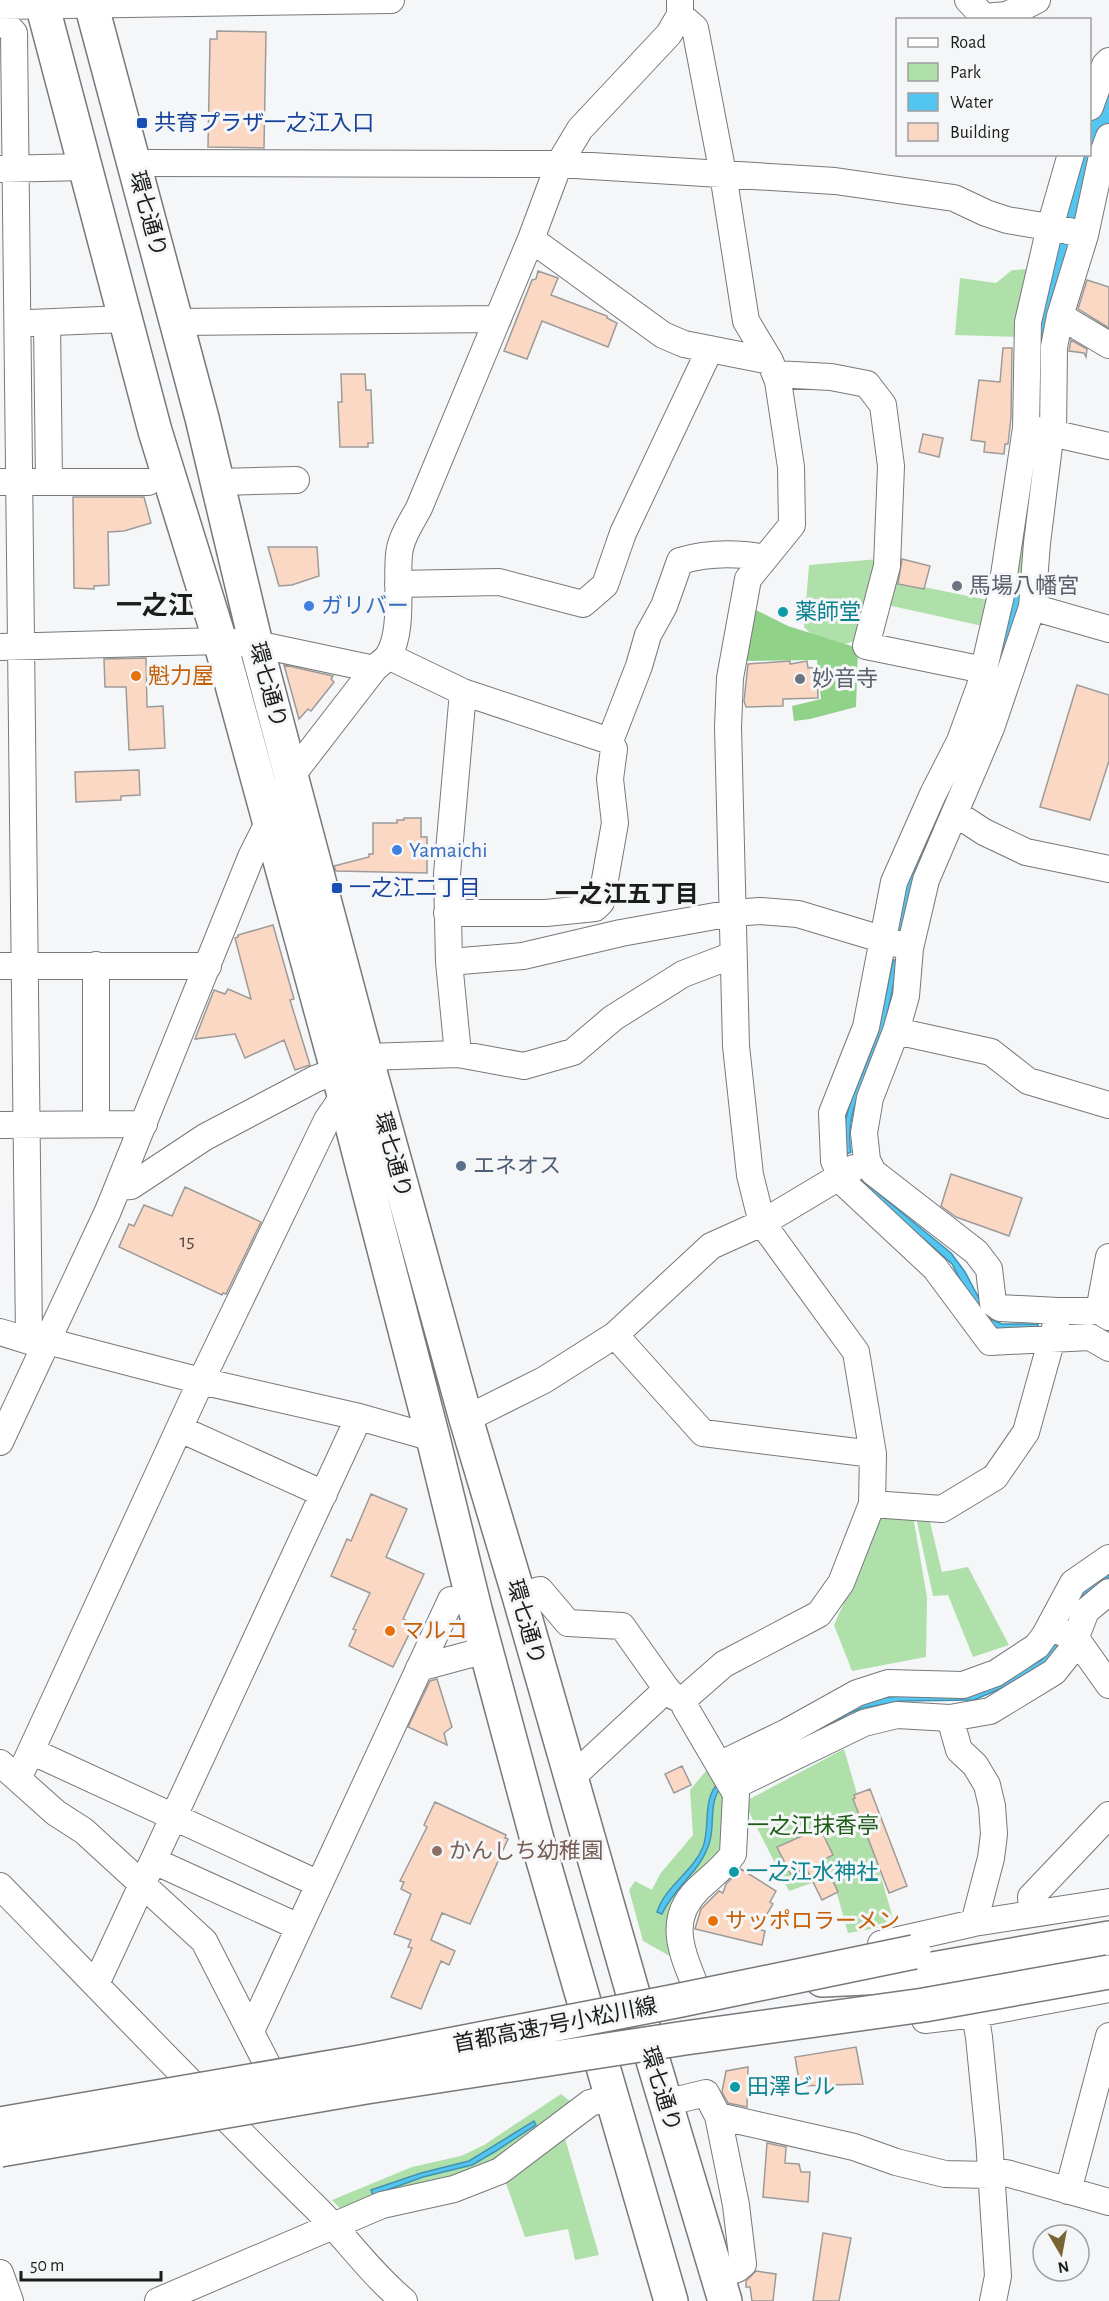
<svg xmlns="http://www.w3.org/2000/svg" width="1109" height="2301" font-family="'Alegreya Sans','Noto Sans JP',sans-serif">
  <rect width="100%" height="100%" fill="#f5f6f8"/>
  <path fill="#b0e0aa" d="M1109,52v66l-13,39 -14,61 -33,-7 14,-56 27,-1v-77z
    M1041,241l33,6 -47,360 -120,330 -26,-11 78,-196 28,-103 -104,-23 6,-24 104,21z
    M1029,269l-9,68 -65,-2 5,-57 36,5 16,-13z
    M879,559l-24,82c-25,8 -33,4 -51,-14l5,-62z
    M875,1511l38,5 14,81 -1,60 -74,14 -18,-46 16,-36z
    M915,1513l13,1 14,58 26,-5 41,78 -36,12 -25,-62 -15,1z
    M844,1749l51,176 -47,8 -16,-57 -43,15 -45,-89z
    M710,1766l19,30 -4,57 -8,9 -42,97 -32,-18 -14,-51 6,-9 17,9 8,-16 33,-39 -3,-45z
    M561,2094l15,12 -85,57 -145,52 -14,-15 80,-33 49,-11 23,-11z
    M564,2135l35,120 -24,5 -7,-31 -43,8 -22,-62z"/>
  <path fill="#91d289" d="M748,606l40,20 70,22 -2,59 -46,12 -16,2 -2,-15 29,-7 -4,-39 -79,1z"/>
  <path fill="#53c5f1" stroke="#4292b1" stroke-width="1.5" d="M893,960h5v3c-5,22 -9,46 -15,68 -11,39 -40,79 -32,121l-6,3c-5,-47 14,-68 28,-110 9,-28 14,-57 20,-85z
    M862,1180l89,73 14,19 25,47 12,5h36v7h-38l-16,-6 -32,-61 -20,-18 -75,-63z
    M1109,1569v8l-28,20 -21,48 -16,20 -35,20 -35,15 -74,1 -37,7 -15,6 -31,19 -33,16 61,-40 35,-11 20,-2 72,-1 35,-15 34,-20 8,-8 6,-9 15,-40z
    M720,1781l3,4c-16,16 -7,40 -14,59 -9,28 -35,43 -47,70l-5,-2c8,-26 36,-40 46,-65 8,-22 -2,-48 17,-66z
    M534,2121l2,4 -40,26 -24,14 -49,12 -50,18 -2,-5 50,-17 48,-12z"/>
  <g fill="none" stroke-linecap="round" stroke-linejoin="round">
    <path stroke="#53c5f1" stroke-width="33" d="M1040,333l1,-19 68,-213
      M987,706l8,-18 17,-92
      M897,936l3,-22 30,-72"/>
  </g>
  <path fill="#fbd8c4" stroke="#9d9b9a" stroke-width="1.5" d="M217,31l49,1 -2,116 -56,-1 2,-108h7z
    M538,271l20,7 -7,17 56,21v2l10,5 -9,24 -66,-26 -15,38 -23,-8 28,-71 4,-1z
    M1087,280l22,7v41l-31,-19z
    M1071,340l16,9 -1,8 -2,-4 -15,-2z
    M1003,348h9l-1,69 -3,27h-3l-1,10 -20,-2 1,-10 -14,-2 8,-60 21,2z
    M341,374h24l1,16h5l2,53h-5v4h-28l-2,-45h4z
    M923,434l20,4 -4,19 -20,-5z
    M73,497h71l7,26 -27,8 -16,1 1,53 -15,1v3l-20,-1z
    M268,547h49l2,29 -27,9 -13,1z
    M902,559l28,7 -6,23 -26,-5z
    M146,658l1,49 16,-1 2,42 -36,2 -3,-63h-21l-1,-28z
    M790,661v3l17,-3 1,7 9,-1 1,31 -35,1v7l-37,1 -2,-6 4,-37z
    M284,665l49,11 -2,3 3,3 -23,29 -3,-2 -9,10z
    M1077,685l32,10v66l-19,59 -50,-13z
    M139,770l1,25 -19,1v4l-45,2 -1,-30z
    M404,818h17v19h6v36l-91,-2 -2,-5 35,-9v-3h4v-31h24v-3h7z
    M273,925l21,74 -4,1 20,65 -15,5 -11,-30 -39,18 -10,-24 -40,5 19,-49 11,4 3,-5 23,10 -16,-61 3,-1v-2z
    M951,1174l71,24 -13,38 -53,-19 -15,-11z
    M185,1187l76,35 -35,72 -3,-1 -1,2 -103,-48 10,-23 5,2 10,-21 28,11z
    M371,1494l36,15 -21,48 38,17 -21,45 11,5 -21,43 -44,-21 7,-16 -3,-1 17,-36 -39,-17 16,-37 4,2z
    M437,1679l15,48 -8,6 3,12 -39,-18 22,-46z
    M682,1766l9,19 -17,8 -9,-19z
    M870,1789l37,97 -18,7 -36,-94 2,-1 -1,-3z
    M435,1802l71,33 -1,3 3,1 -38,85 -28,-11 -11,27 24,11 -6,14 -8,-4 -20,48 -30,-12 21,-49 -4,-1 3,-7 -17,-6 17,-40 -10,-5 3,-7 -4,-1 27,-54 -3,-2z
    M820,1828l13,27 -10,5 15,32 -16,8 -16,-32 -15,7 -14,-28z
    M741,1869l35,22 -6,11 3,2 -15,25 7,2 -3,14 -67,-16 6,-20 18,-18 4,2 3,-9z
    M856,2047l7,37 -63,2 -5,-29z
    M748,2067l-1,40 -19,-4 -6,-11 4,-21z
    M767,2143l19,4 -1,16 14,1 2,8h9l-2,30 -45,-5z
    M823,2233l28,5 -12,63h-26z
    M756,2271l20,3 -3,27h-21l-2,-14h-4v-6z"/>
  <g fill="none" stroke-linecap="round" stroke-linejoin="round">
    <defs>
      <path id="minor" d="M968,0l16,17 23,-2 30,-15
        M0,6l391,-6
        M680,15l15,13 28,146 23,147 24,40 8,20 13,86 1,58 -44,54 -18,99 -2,49 8,319 14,129 12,48 94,129 17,102 -1,50 -31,79 -22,31 -95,50 -40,35
        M0,18l14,15 15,1306
        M1090,107l15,-42 4,-4
        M1109,137l-7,19 -17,79 -25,81 -6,31 -1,87 -4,12 -12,97 -5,64 -41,121 -65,152 -16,68 -4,48 -10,35 -26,67 -6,35 3,27 6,12 103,80 13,17 4,34 7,5 58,3h41l10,6
        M1071,154l-21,73 -22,95 -2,106 -25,167 -21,91 -20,55 -27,53 -39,88 -28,145 -34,86 2,48 11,23 90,84 55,74 100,-5 19,11
        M134,163l425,1 276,17 119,17 32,15 21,7 53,9 25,6
        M0,169l85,-2
        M531,239l132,96 21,9 86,17
        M1060,316l49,29
        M176,322l322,-3
        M30,323l94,-4
        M47,323l2,159
        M775,374l56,3 36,7 16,21 8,61 -4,100 -21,80 118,24
        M1038,430l71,16
        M0,482h148
        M218,482l78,-2
        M398,584l101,-2 84,22 22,-19 18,-52 87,-184
        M1032,607l77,22
        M0,647l220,-6 36,3 118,25
        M388,656l75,36 -16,182 2,88 9,92
        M463,692l147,49
        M955,813l29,19 42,20 83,17
        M447,913h99l49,-5 6,-6 14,-79 -5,-44 4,-30 -4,-8 29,-75 9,-31 16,-29 16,-45c27,-8 58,-8 85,-3
        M449,962l74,-6 98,-23 111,-20 28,-2 38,3 100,30
        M96,965v159
        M0,966h208
        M896,1031l95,21 37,29 81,24
        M366,1057l92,-3 66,12 49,-14 40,-34 70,-44 50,-19
        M0,1125l144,-1
        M118,1187l13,-1 74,-49 110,-58 22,-8
        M1099,1311l10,-54
        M0,1332l42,13
        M615,1335l88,98 170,21
        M47,1341l154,40 158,36 74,21
        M466,1419l78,-39 71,-45 96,-89 51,-23 92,-55
        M180,1429l144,65
        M0,1442l108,-231 143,-354 41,-82 82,-106c4,-4 10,-8 14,-13 16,-24 8,-73 11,-101 1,-16 12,-32 20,-47l112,-269 28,-75 21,-35 89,-95 11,-19v-15
        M872,1504l70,5 53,-32 31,-45 30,-108
        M519,1596l21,-6 28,33 54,3 46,65 7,6 9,2
        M1063,1633l12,4 34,48
        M419,1668l67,-18
        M684,1699l1,8 51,87 -3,60c-9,14 -24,24 -36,36 -30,30 -15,62 -2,95
        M950,1718l40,-7 64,-39 16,-20 16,-41 23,-19
        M31,1751l288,133
        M0,1763l56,50 28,18 120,110 64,125
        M719,1765l66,-32 72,-40 31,-10 75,2 33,-12 41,-27 8,-11 28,-52 36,-25
        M571,1778l96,-89
        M18,1779l183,-398 126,-261 17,-25
        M732,1787l132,-64 33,-8 53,3 9,32 16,15 12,20 5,21 2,28 -3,24 -17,65 -93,21
        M154,1861l145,66
        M0,1886c104,107 207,215 313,319 32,31 57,68 91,96
        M1032,1913l-1,-16 78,-82
        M974,1923l135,-21
        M96,1984l263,-567
        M975,2014l4,23 10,102 9,137 -5,25
        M925,2020l50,-6 134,-25
        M251,2031l200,-431
        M665,2103l41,-10 12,23 136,31 42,15 49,12 45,1 16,-2 103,29
        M1068,2191l41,-155
        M0,2273l10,28
        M717,2276l20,-7 6,-5 -7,-59 -18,-89
        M158,2301l224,-96 72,-16 46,-18 90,-68 22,-6"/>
      <path id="major" d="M41,0l114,431 65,210 124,454 89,343 42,171 63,234 133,458
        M90,0l112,418 54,226 110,413 100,362 53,177 115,401 91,304"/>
      <path id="highway" d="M822,1980l65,-3 222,-39"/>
    </defs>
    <use href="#minor" stroke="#77787a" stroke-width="28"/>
    <use href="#major" stroke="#77787a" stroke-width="36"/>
    <use href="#highway" stroke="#77787a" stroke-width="36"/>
    <use href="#minor" stroke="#fff" stroke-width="26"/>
    <use href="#major" stroke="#fff" stroke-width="33"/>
    <use href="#highway" stroke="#fff" stroke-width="33"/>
    <defs>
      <path id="highway-bridge" d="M0,2124l361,-62 315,-61 238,-49
        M0,2150l366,-63 319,-49 239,-33 185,-33"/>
    </defs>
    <use href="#highway-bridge" stroke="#77787a" stroke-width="36" stroke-linecap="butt"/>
    <use href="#highway-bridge" stroke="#fff" stroke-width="33"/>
  </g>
  <g fill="#1a4fb4" stroke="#f5f6f8" stroke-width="2">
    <rect x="136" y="117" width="12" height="12" rx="3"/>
    <rect x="331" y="882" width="12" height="12" rx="3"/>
  </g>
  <g fill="#6b7280" stroke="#f5f6f8" stroke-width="2">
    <circle cx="957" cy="586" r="6"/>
    <circle cx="800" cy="679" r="6"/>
  </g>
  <g fill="#3f7fe0" stroke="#f5f6f8" stroke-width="2">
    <circle cx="309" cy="606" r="6"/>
    <circle cx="397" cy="850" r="6"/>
  </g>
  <g fill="#0f9aa8" stroke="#f5f6f8" stroke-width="2">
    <circle cx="783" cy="612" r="6"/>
    <circle cx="734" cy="1872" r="6"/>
    <circle cx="735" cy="2087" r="6"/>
  </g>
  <g fill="#e8710a" stroke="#f5f6f8" stroke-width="2">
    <circle cx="136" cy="676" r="6"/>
    <circle cx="390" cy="1631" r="6"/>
    <circle cx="713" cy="1921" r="6"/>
  </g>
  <circle fill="#5c6f8a" stroke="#f5f6f8" stroke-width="2" cx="461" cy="1166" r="6"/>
  <circle fill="#8d6e63" stroke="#f5f6f8" stroke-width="2" cx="437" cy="1851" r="6"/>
  <g text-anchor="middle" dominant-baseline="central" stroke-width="6" stroke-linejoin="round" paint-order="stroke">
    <g font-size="20" fill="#534b46">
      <text x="187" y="1241">15</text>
    </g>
    <g font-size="22" fill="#164399" stroke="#f5f6f8" text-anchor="start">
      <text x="154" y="123">共育プラザ一之江入口</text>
      <text x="349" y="888">一之江二丁目</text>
    </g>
    <g font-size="22" fill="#1b1c1c" stroke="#f5f6f8">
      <text transform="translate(148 214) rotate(75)">環七通り</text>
      <text transform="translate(268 685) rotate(75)">環七通り</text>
      <text transform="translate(393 1155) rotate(75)">環七通り</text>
      <text transform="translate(526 1622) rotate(74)">環七通り</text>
      <text transform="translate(555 2025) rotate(-11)">首都高速7号小松川線</text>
      <text transform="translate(661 2089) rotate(73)">環七通り</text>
    </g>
    <g font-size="22" fill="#5b616d" stroke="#f5f6f8" text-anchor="start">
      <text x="969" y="586">馬場八幡宮</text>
      <text x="812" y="679">妙音寺</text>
    </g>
    <g font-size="22" fill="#366cbe" stroke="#f5f6f8" text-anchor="start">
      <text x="321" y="606">ガリバー</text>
      <text x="409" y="850">Yamaichi</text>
    </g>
    <g font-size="22" fill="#0d838f" stroke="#f5f6f8" text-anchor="start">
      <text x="795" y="612">薬師堂</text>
      <text x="746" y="1872">一之江水神社</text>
      <text x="747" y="2087">田澤ビル</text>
    </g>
    <g font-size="22" fill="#c56008" stroke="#f5f6f8" text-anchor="start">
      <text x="148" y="676">魁力屋</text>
      <text x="402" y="1631">マルコ</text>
      <text x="725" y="1921">サッポロラーメン</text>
    </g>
    <g font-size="22" fill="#4e5e75" stroke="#f5f6f8" text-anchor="start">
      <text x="473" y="1166">エネオス</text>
    </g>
    <g font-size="22" fill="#1d5b16" stroke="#f5f6f8">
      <text x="813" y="1826">一之江抹香亭</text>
    </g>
    <g font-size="22" fill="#785e54" stroke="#f5f6f8" text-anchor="start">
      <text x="449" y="1851">かんしち幼稚園</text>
    </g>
    <g font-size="24" font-weight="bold" fill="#1b1c1c" stroke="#f5f6f8">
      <text x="627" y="895">一之江五丁目</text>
    </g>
    <g font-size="26" font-weight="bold" fill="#1b1c1c" stroke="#f5f6f8">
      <text x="155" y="606">一之江</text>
    </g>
  </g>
  <rect x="896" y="18" width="195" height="138" fill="#f5f6f8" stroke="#9e9fa0" stroke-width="1.5"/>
  <rect x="908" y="38" width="30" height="9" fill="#ffffff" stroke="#9e9fa0" stroke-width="1.5"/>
  <text x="950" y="48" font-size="18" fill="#1b1c1c">Road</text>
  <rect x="908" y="63" width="30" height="18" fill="#b0e0aa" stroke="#9e9fa0" stroke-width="1.5"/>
  <text x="950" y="78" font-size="18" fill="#1b1c1c">Park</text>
  <rect x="908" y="93" width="30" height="18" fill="#53c5f1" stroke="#9e9fa0" stroke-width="1.5"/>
  <text x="950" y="108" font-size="18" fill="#1b1c1c">Water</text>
  <rect x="908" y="123" width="30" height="18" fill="#fbd8c4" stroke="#9e9fa0" stroke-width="1.5"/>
  <text x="950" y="138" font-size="18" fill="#1b1c1c">Building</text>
  <g transform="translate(1061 2253) rotate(170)"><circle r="28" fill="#f5f6f8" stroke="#9e9fa0" stroke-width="1.5"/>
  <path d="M0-4.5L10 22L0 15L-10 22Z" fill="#796433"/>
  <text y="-9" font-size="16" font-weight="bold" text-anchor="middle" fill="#1b1c1c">N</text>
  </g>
  <path d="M21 2271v9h140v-9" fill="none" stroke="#1b1c1c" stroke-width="3"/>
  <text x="30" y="2271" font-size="18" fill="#1b1c1c" stroke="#f5f6f8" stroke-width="4.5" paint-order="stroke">50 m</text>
</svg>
